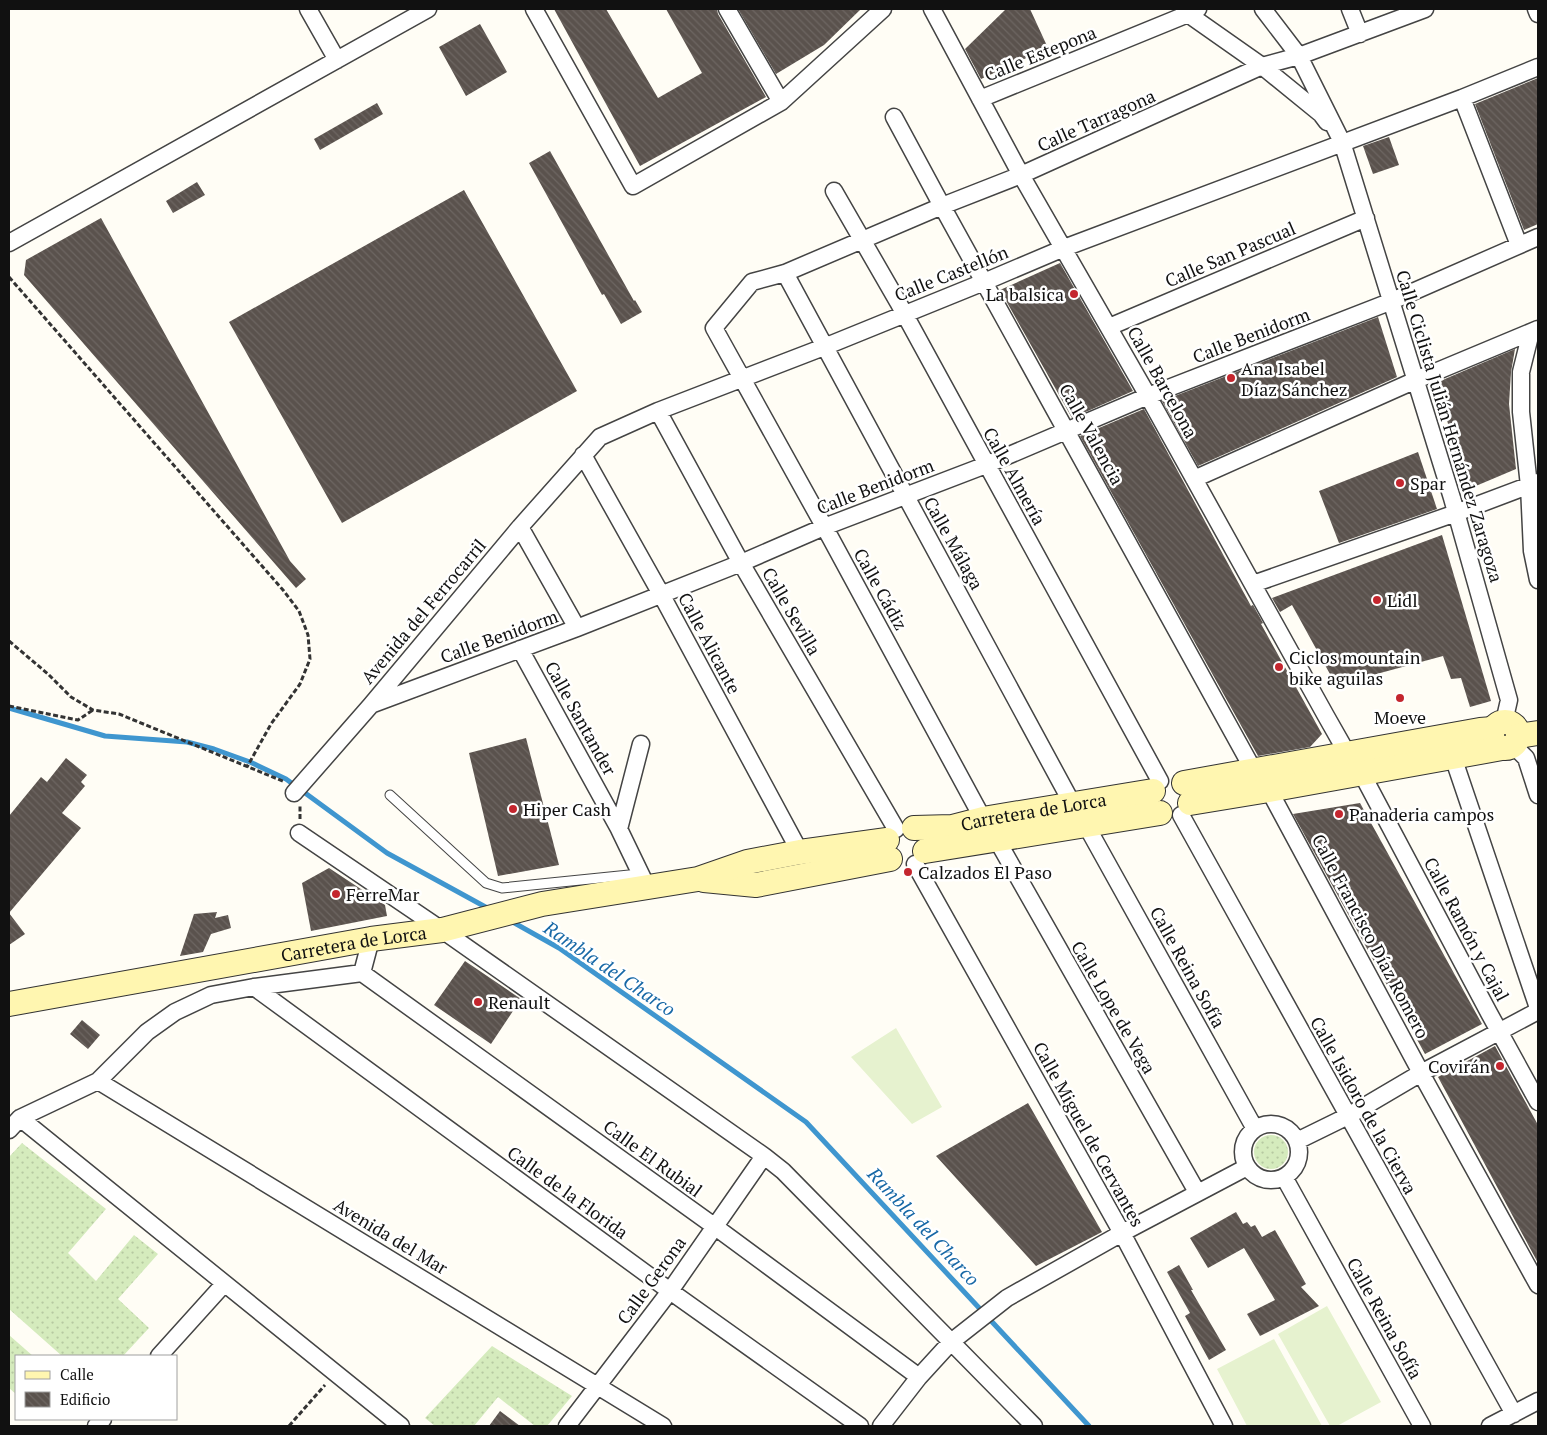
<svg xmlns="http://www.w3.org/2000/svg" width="1547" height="1435" font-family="'PT Serif',serif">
  <defs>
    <pattern id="grass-dots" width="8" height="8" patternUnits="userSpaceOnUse" patternTransform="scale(1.25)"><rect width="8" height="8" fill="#d5ebbd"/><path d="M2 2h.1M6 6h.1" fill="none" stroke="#b6c8a1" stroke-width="1.8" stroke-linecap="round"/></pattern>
    <pattern id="building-back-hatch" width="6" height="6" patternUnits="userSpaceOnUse" patternTransform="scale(1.25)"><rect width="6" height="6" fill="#5a524d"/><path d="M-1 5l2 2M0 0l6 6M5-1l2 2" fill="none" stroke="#6d6662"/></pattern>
  </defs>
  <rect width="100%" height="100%" fill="#fffdf5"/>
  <path fill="url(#grass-dots)" d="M1254 1152a17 17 0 1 1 34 0a17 17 0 1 1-34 0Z
    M22,1143l84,66 -38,44 28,28 38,-46 24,19 -40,45 31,29 -26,28h-61l-53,-47v-152z
    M9,1335l24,21h-17v38l-7,-6z
    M492,1346l80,50 -25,30h-12l-37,-29 -24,29h-39l-10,-8z"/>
  <path fill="#e6f2cf" d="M896,1028l46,79 -30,17 -61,-67z
    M1327,1306l54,96 -44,24h-7l-52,-92z
    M1274,1339l48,87h-75l-30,-57z"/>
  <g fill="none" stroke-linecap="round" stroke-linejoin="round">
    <path stroke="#3f96cf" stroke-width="5" d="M9,708l96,28 82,6 27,7 36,13 36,17 101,74 104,57
      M509,920l50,28 247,174 283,304"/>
  </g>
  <path fill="url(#building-back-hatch)" d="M554,9h52l52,89 44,-25 -36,-64h51l1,5 48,83 -126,69z
    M738,9h123l-37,36 -48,29z
    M1006,9h24l18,39 -67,31 -16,-30z
    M480,24l27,48 -41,24 -27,-49z
    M1538,78v146l-14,6 -49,-126z
    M377,103l6,11 -63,36 -6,-11z
    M1389,137l10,28 -26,9 -10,-28z
    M550,151l84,150 1,-1 7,12 -21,12 -17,-30 -2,1 -73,-132z
    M197,182l8,13 -32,18 -7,-12z
    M464,190l113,201 -235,132 -113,-201z
    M101,218l189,343 16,18 -10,9 -272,-313 2,-15z
    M1060,263l73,128 -61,27 -72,-128z
    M1378,317l19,60 -199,89 -36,-65z
    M1515,349l-4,23 -2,32 7,65 -52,22 -26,-109z
    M1144,409l107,197 2,-1 10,18 -2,1 61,110 -12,13 -52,9 -178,-320z
    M1418,452l19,57 -98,34 -20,-52z
    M1442,535l49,166 -21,6 -9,-29 -10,1 -8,-23 -107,29 -44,-80 -12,7 -8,-14z
    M526,738l33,127 -61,11 -29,-123z
    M66,758l21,17 -6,7 4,4 -23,27 19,15 -72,85 16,21 -16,11v-129l32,-39 6,5z
    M1360,803l122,221 -57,30 -132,-240z
    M329,868l56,37 2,11 -76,15 -9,-48z
    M217,912l-2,6 13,-3 3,13 -20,6 -8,18 -23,4 14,-42z
    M465,961l56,38 -30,45 -57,-39z
    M82,1020l18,15 -12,14 -18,-15z
    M1495,1046l43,79v138l-100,-186z
    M1028,1103l74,129 -66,34 -100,-110z
    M1236,1212l7,12 4,-2 4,5 4,-2 7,12 13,-7 31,54 -5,3 18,19 -59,30 -13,-22 28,-14 -31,-52 -36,20 -18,-30z
    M1179,1265l14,25h-2l35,60 -17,10 -24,-44 5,-3 -23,-41z
    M500,1411l20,15h-31z"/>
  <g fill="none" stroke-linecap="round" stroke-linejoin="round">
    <defs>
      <path id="lane" d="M390,795l96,88 16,5 137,-14"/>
      <path id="street" d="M308,9l29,51
        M534,9l99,177 148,-84
        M727,9l54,93 102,-93
        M932,9l89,166 127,221 178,320 21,37 15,21 127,239 49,89
        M1263,9l36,47 43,86 110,356 57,202 -5,22
        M1350,9l10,25
        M1536,9l2,5
        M1188,14l74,52 59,48 6,8
        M1462,98l57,147
        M980,99l208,-85 10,-5
        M894,117l48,89 312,565
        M834,191l64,111 262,479
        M9,243l419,-234
        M785,273l288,532
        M1109,327l257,-109
        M1531,332l-10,40v40l8,74 3,65 6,29
        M658,411l83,152 155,266
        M583,455l78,139 139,258
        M1194,479l222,-99 122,-51
        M520,527l57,101
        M1253,584l203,-71 82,-31
        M520,649l99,180 28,58
        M373,704l204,-76 164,-65 83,-36 162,-62 162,-69 244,-95 146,-64
        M1513,745l13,13 12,37
        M1453,757l85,251
        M1269,790l158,294 111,201
        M294,793l77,-88 149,-178 80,-90 58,-26 166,-64 160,-65 80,-34 398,-150 76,-31
        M1181,815l333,599
        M983,819l-153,-282 -116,-209 38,-46 33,-9 157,-67 79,-31 241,-109 37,-10 126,-47
        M1086,825l169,304
        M619,829l22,-85
        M299,833l143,97 322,226 19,15 251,255
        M997,840l200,352
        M915,864l207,369 102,193
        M362,973l352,253 205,151
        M362,973l9,-34
        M254,987l416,304 190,135
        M98,1081l565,345
        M20,1118l381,308
        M1243 1152a28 28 0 1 1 56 0a28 28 0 1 1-56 0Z
        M9,1130l11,-12 78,-37 49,-49 28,-20 36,-17 43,-8 108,-14
        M1297,1141l51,-25 73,-43 117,-62
        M1284,1177l138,249
        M159,1356l65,-72
        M96,1426l7,-7
        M567,1426l103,-135 94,-135
        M881,1426l38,-49 32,-35 56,-44 115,-65 125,-66
        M1490,1426l48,-25"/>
      <g id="secondary">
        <circle cx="1505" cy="735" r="13"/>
        <path d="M1518,736l20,-3"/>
        <path d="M1184,783l296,-53 13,-1"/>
        <path d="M1190,803l79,-13 233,-42"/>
        <path id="s1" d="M914,828l38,-1 31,-8 170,-28"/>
        <path d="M925,851l235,-38"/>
        <path d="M704,880l52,5 134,-26"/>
        <path id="s2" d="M9,1004l362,-65 71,-9 100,-26 156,-25 49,-17 53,-10 87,-12"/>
      </g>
    </defs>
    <use href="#lane" stroke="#444" stroke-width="11"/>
    <use href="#street" stroke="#444" stroke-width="19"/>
    <use href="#secondary" stroke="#333" stroke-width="26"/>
    <path stroke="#333" stroke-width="3" stroke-dasharray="5 2.5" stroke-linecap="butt" d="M9,277l274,313 16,21 9,24 2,24 -10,25 -29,40 -24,43
      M9,641l39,33 23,23 22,13 26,4 166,68
      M9,706l69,14 15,-10
      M300,819v-14
      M289,1426l36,-41"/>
    <use href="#lane" stroke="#fff" stroke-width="9"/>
    <use href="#street" stroke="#fff" stroke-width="16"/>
    <use href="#secondary" stroke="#fff6b0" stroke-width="24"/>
  </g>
  <g fill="#c4262e" stroke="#fff" stroke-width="2">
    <circle cx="1074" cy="294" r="5"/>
    <circle cx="1231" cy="378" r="5"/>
    <circle cx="1400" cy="483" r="5"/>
    <circle cx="1377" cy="600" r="5"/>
    <circle cx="1279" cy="667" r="5"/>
    <circle cx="1400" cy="698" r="5"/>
    <circle cx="513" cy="809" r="5"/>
    <circle cx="1339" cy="814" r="5"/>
    <circle cx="908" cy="872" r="5"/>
    <circle cx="336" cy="894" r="5"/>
    <circle cx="478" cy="1002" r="5"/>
    <circle cx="1500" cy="1066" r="5"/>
  </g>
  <g text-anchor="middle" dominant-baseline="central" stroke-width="5" stroke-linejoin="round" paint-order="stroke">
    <g font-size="18" fill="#111" stroke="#fff">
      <text transform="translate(1040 53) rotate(-22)">Calle Estepona</text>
      <text transform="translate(1096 120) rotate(-24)">Calle Tarragona</text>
      <text transform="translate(1230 254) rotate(-23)">Calle San Pascual</text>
      <text transform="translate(951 273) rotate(-22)">Calle Castellón</text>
      <text transform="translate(1251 335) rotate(-21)">Calle Benidorm</text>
      <text transform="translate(1163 382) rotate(61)">Calle Barcelona</text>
      <text transform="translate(1450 426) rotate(73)">Calle Ciclista Julián Hernández Zaragoza</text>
      <text transform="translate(1092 434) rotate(61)">Calle Valencia</text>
      <text transform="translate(1015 476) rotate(61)">Calle Almería</text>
      <text transform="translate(875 486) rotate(-21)">Calle Benidorm</text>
      <text transform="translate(954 543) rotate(61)">Calle Málaga</text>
      <text transform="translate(881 589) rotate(61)">Calle Cádiz</text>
      <text transform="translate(423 611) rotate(-50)">Avenida del Ferrocarril</text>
      <text transform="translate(792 611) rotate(60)">Calle Sevilla</text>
      <text transform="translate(499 636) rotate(-20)">Calle Benidorm</text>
      <text transform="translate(710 643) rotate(62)">Calle Alicante</text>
      <text transform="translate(581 718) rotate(61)">Calle Santander</text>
      <text stroke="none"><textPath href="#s1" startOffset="121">Carretera de Lorca</textPath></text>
      <text transform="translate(1467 929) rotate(62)">Calle Ramón y Cajal</text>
      <text transform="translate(1371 936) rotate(62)">Calle Francisco Díaz Romero</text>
      <text stroke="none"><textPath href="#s2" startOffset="350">Carretera de Lorca</textPath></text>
      <text transform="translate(1188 967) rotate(61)">Calle Reina Sofía</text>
      <text transform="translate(1114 1007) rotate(60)">Calle Lope de Vega</text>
      <text transform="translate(1364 1105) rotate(61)">Calle Isidoro de la Cierva</text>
      <text transform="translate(1089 1134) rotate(61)">Calle Miguel de Cervantes</text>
      <text transform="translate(653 1158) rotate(36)">Calle El Rubial</text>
      <text transform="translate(568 1192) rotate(36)">Calle de la Florida</text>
      <text transform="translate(391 1236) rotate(31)">Avenida del Mar</text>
      <text transform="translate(651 1280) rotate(-54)">Calle Gerona</text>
      <text transform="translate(1385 1318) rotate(61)">Calle Reina Sofía</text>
    </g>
    <g font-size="18" fill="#111" stroke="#fff" text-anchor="start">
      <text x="1064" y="294" text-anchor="end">La balsica</text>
      <text x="1241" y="368">Ana Isabel<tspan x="1241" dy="21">Díaz Sánchez</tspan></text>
      <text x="1410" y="483">Spar</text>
      <text x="1387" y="600">Lidl</text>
      <text x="1289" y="657">Ciclos mountain<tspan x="1289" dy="21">bike aguilas</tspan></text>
      <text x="1400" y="717" text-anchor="middle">Moeve</text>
      <text x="523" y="809">Hiper Cash</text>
      <text x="1349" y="814">Panaderia campos</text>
      <text x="918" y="872">Calzados El Paso</text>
      <text x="346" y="894">FerreMar</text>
      <text x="488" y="1002">Renault</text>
      <text x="1490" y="1066" text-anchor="end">Covirán</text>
    </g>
    <g font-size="19" font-style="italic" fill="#1768a6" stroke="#fff">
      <text transform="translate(610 968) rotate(34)">Rambla del Charco</text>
      <text transform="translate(924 1226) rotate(47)">Rambla del Charco</text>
    </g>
  </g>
  <rect width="1547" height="1435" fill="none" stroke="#111111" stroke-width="20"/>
  <rect x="15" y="1355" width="162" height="65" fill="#ffffff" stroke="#a0a0a0"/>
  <rect x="25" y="1371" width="25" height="8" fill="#fff6b0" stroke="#a0a0a0"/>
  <text x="60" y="1380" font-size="15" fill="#111111">Calle</text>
  <rect x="25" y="1392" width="25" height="15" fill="url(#building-back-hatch)" stroke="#a0a0a0"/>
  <text x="60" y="1405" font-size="15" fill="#111111">Edificio</text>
</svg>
